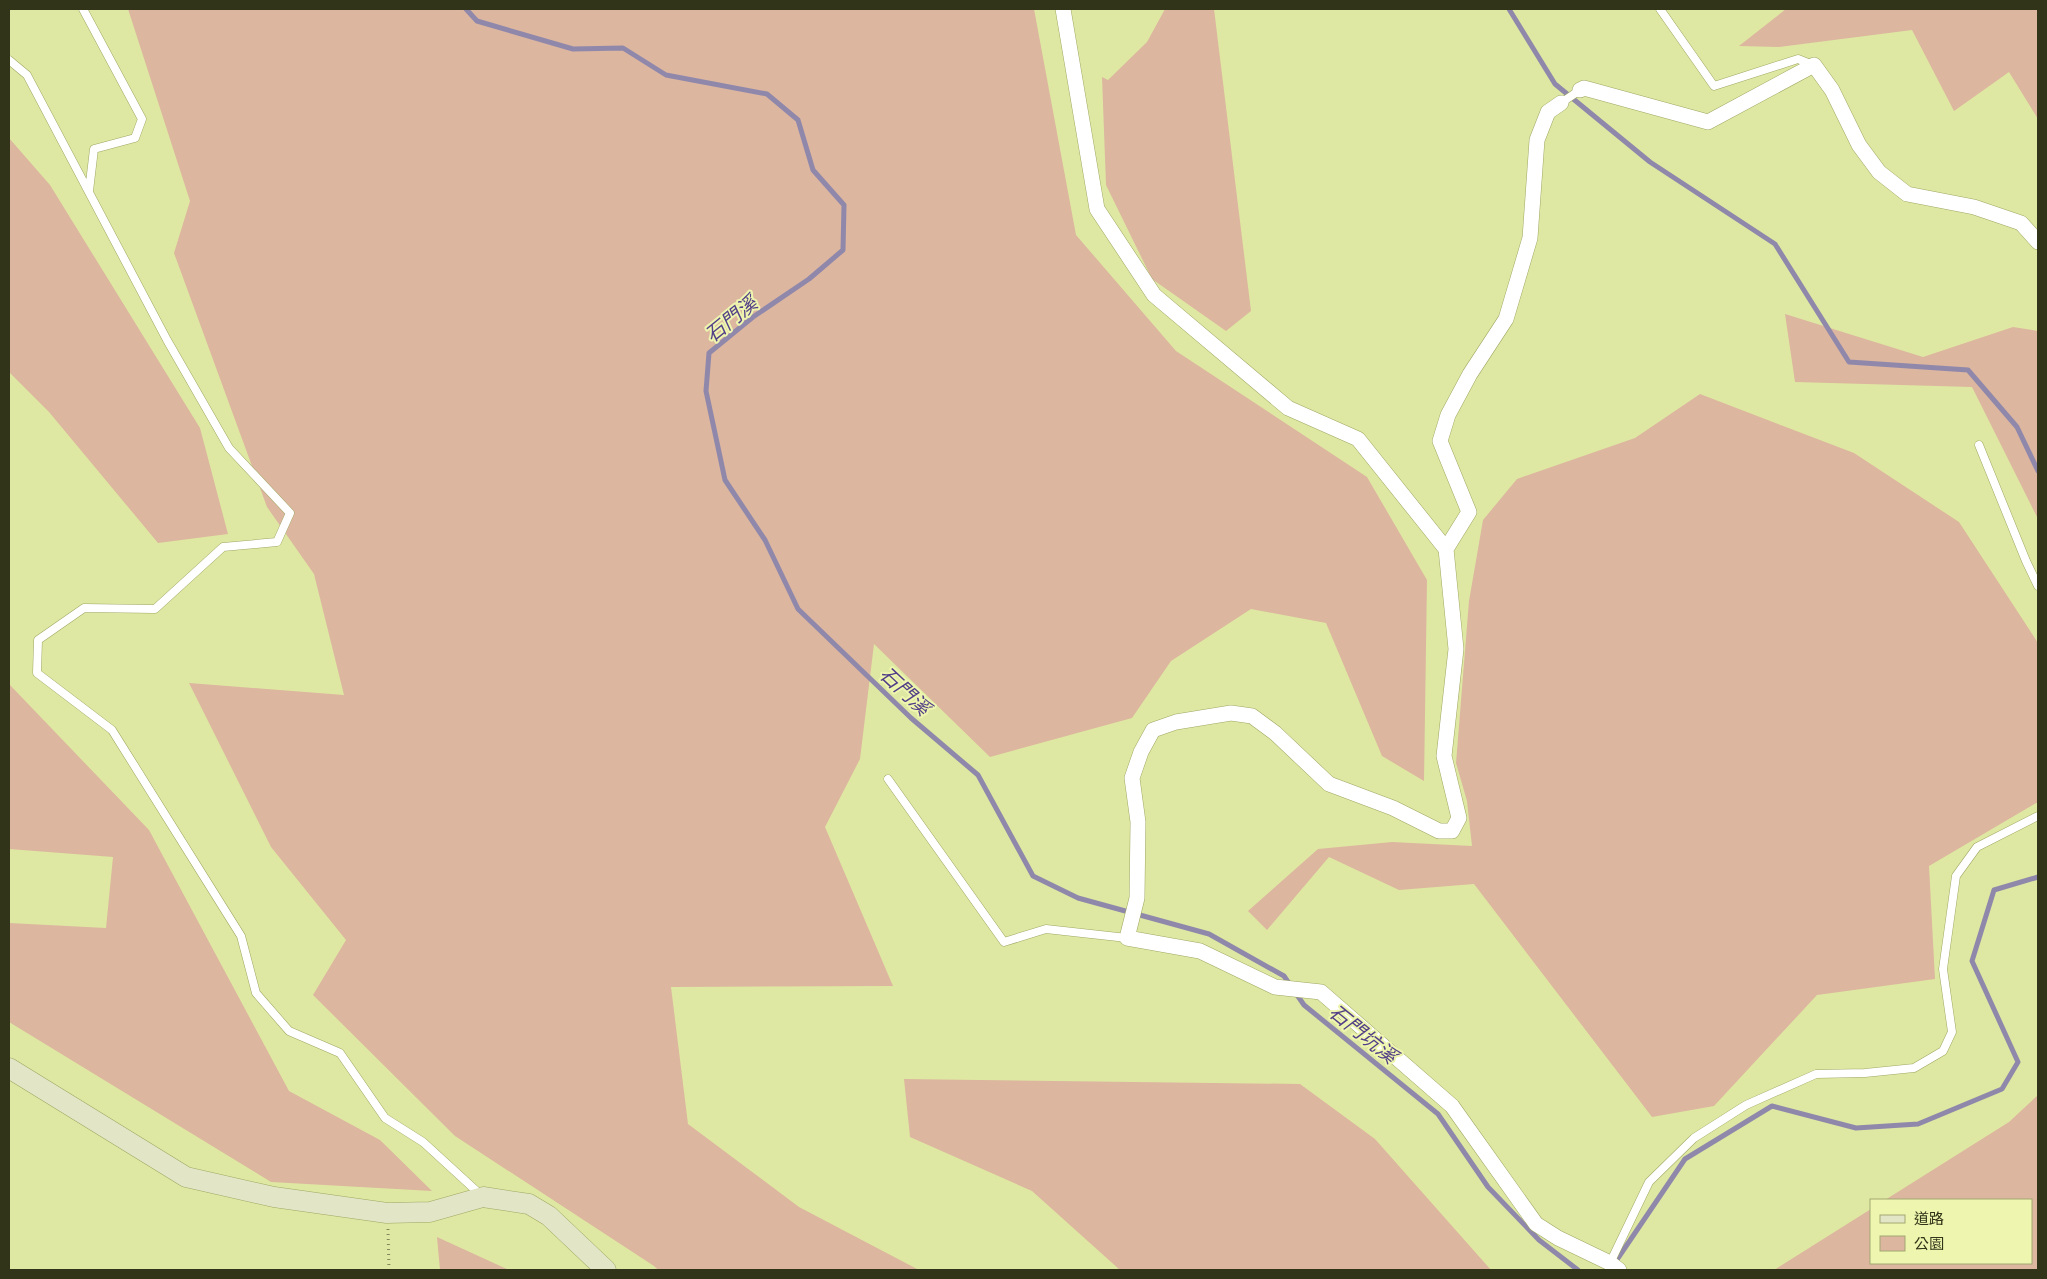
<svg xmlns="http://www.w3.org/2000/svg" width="2047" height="1279" font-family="Figtree,'Noto Sans TC',sans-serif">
  <rect width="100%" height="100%" fill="#dfe8a2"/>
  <path fill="#dcb69f" d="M128,9h906l42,226 100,116 191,126 60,103 -3,201 -42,-25 -56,-133 -75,-14 -80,52 -39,57 -142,39 -116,-113 -14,115 -35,68 68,159 -222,1 17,137 111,83 120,63h-261l-4,-4 -199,-130 -142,-141 33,-55 -75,-93 -82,-164 155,12 -30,-121 -47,-67 -93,-254 16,-52z
    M1165,9h49l37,302 -25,20 -74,-52 -46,-94 -4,-108 6,3 39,-38z
    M1786,9h252v110l-29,-47 -55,39 -42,-81 -133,17 -40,-1z
    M9,138l41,47 150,243 28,106 -70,9 -109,-131 -40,-40z
    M1785,314l138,43 90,-30 25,4v188l-66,-132 -177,-5z
    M1700,394l154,59 105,69 79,121v159l-109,64 6,113 -118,16 -103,111 -62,11 -178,-233 -75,6 -70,-33 -62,73 -19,-19 70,-62 74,-7 80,4 -5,-45 -11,-38 13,-162 14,-81 34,-41 118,-41z
    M9,684l140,146 140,261 91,49 52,51 -161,-9 -262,-160v-99l97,5 7,-71 -104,-8z
    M904,1079l396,5 75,55 116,131h-371l-88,-79 -122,-54z
    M2038,1095v175h-264l97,-61v54h160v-63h-146l124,-78z
    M437,1237l72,33h1h-70z"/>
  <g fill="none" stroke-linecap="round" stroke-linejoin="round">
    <path stroke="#9088ab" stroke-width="5" d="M466,9l11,12 96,28 50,-1 43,27 101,19 31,26 15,50 31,35 -1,45 -34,29 -56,38 -44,36 -3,38 19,89 40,60 33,69 113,109 67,57 55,101 45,22 131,36 75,42 6,9
      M1509,9l46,75 95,78 125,82 74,118 119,8 49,57 21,44
      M1295,992l9,13 134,109 50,73 51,53 39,30
      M1614,1264l71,-105 87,-53 84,22 62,-4 84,-35 16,-27 -46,-101 22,-71 44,-13"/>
    <defs>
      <path id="lane" d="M83,9l59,110 -7,19 -41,11 -5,42
        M1660,9l54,77 84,-27 15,6
        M9,60l18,15 140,265 62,108 61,65 -13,29 -54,5 -68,62 -71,-1 -46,32 -1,33 75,57 129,206 15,57 33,38 51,22 45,65 38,24 59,54
        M1561,103l19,-13
        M1979,445l47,116 12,25
        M888,779l116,163 42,-13 81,9
        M1610,1263l39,-81 45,-44 52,-33 70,-31 49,-1 49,-5 29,-17 9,-19 -9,-63 13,-93 21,-29 61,-31"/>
      <path id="street" d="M1063,9l34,200 57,86 134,113 70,31 88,110 10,100 -12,107 15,62 -7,13h-13l-46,-23 -64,-24 -54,-51 -23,-17 -21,-3 -55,9 -23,8 -12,22 -9,26 6,44 -1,76 -10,40 73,13 75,36 46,5 131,114 84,118 22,14 52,25 9,7
        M1580,90l4,-2 124,34 106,-57 18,25 27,55 20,27 28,22 67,13 47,16 17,19
        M1446,549l23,-37 -29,-71 8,-26 22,-41 36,-55 24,-81 7,-98 11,-28 13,-9"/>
      <path id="secondary" d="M9,1068l177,109 88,20 113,16 43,-1 53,-15 46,7 20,12 57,54"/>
    </defs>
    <use href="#lane" stroke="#a0a763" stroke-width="9"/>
    <use href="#street" stroke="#a0a763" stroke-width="16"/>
    <use href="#secondary" stroke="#a0a763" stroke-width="21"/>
    <path stroke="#828858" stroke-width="3" stroke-dasharray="1 4" stroke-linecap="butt" d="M388,1229l1,41"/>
    <use href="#lane" stroke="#fff" stroke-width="8"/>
    <use href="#street" stroke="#fff" stroke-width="15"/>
    <use href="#secondary" stroke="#e2e5c6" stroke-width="20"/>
  </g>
  <g text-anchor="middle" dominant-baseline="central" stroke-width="4" stroke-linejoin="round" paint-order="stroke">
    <g font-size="20" font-style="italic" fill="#533f88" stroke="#edf5ae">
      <text transform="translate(731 319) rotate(-39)">石門溪</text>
      <text transform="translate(905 691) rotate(43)">石門溪</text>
      <text transform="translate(1363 1034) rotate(39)">石門坑溪</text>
    </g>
  </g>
  <rect width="2047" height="1279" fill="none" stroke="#313418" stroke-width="20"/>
  <rect x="1870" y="1199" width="162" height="65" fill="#edf5ae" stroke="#a2a872"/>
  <rect x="1880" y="1215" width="25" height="8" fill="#e2e5c6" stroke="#a2a872"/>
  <text x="1914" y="1224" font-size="15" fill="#313418">道路</text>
  <rect x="1880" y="1236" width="25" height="15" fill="#dcb69f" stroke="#a2a872"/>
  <text x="1914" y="1249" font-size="15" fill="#313418">公園</text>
</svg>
